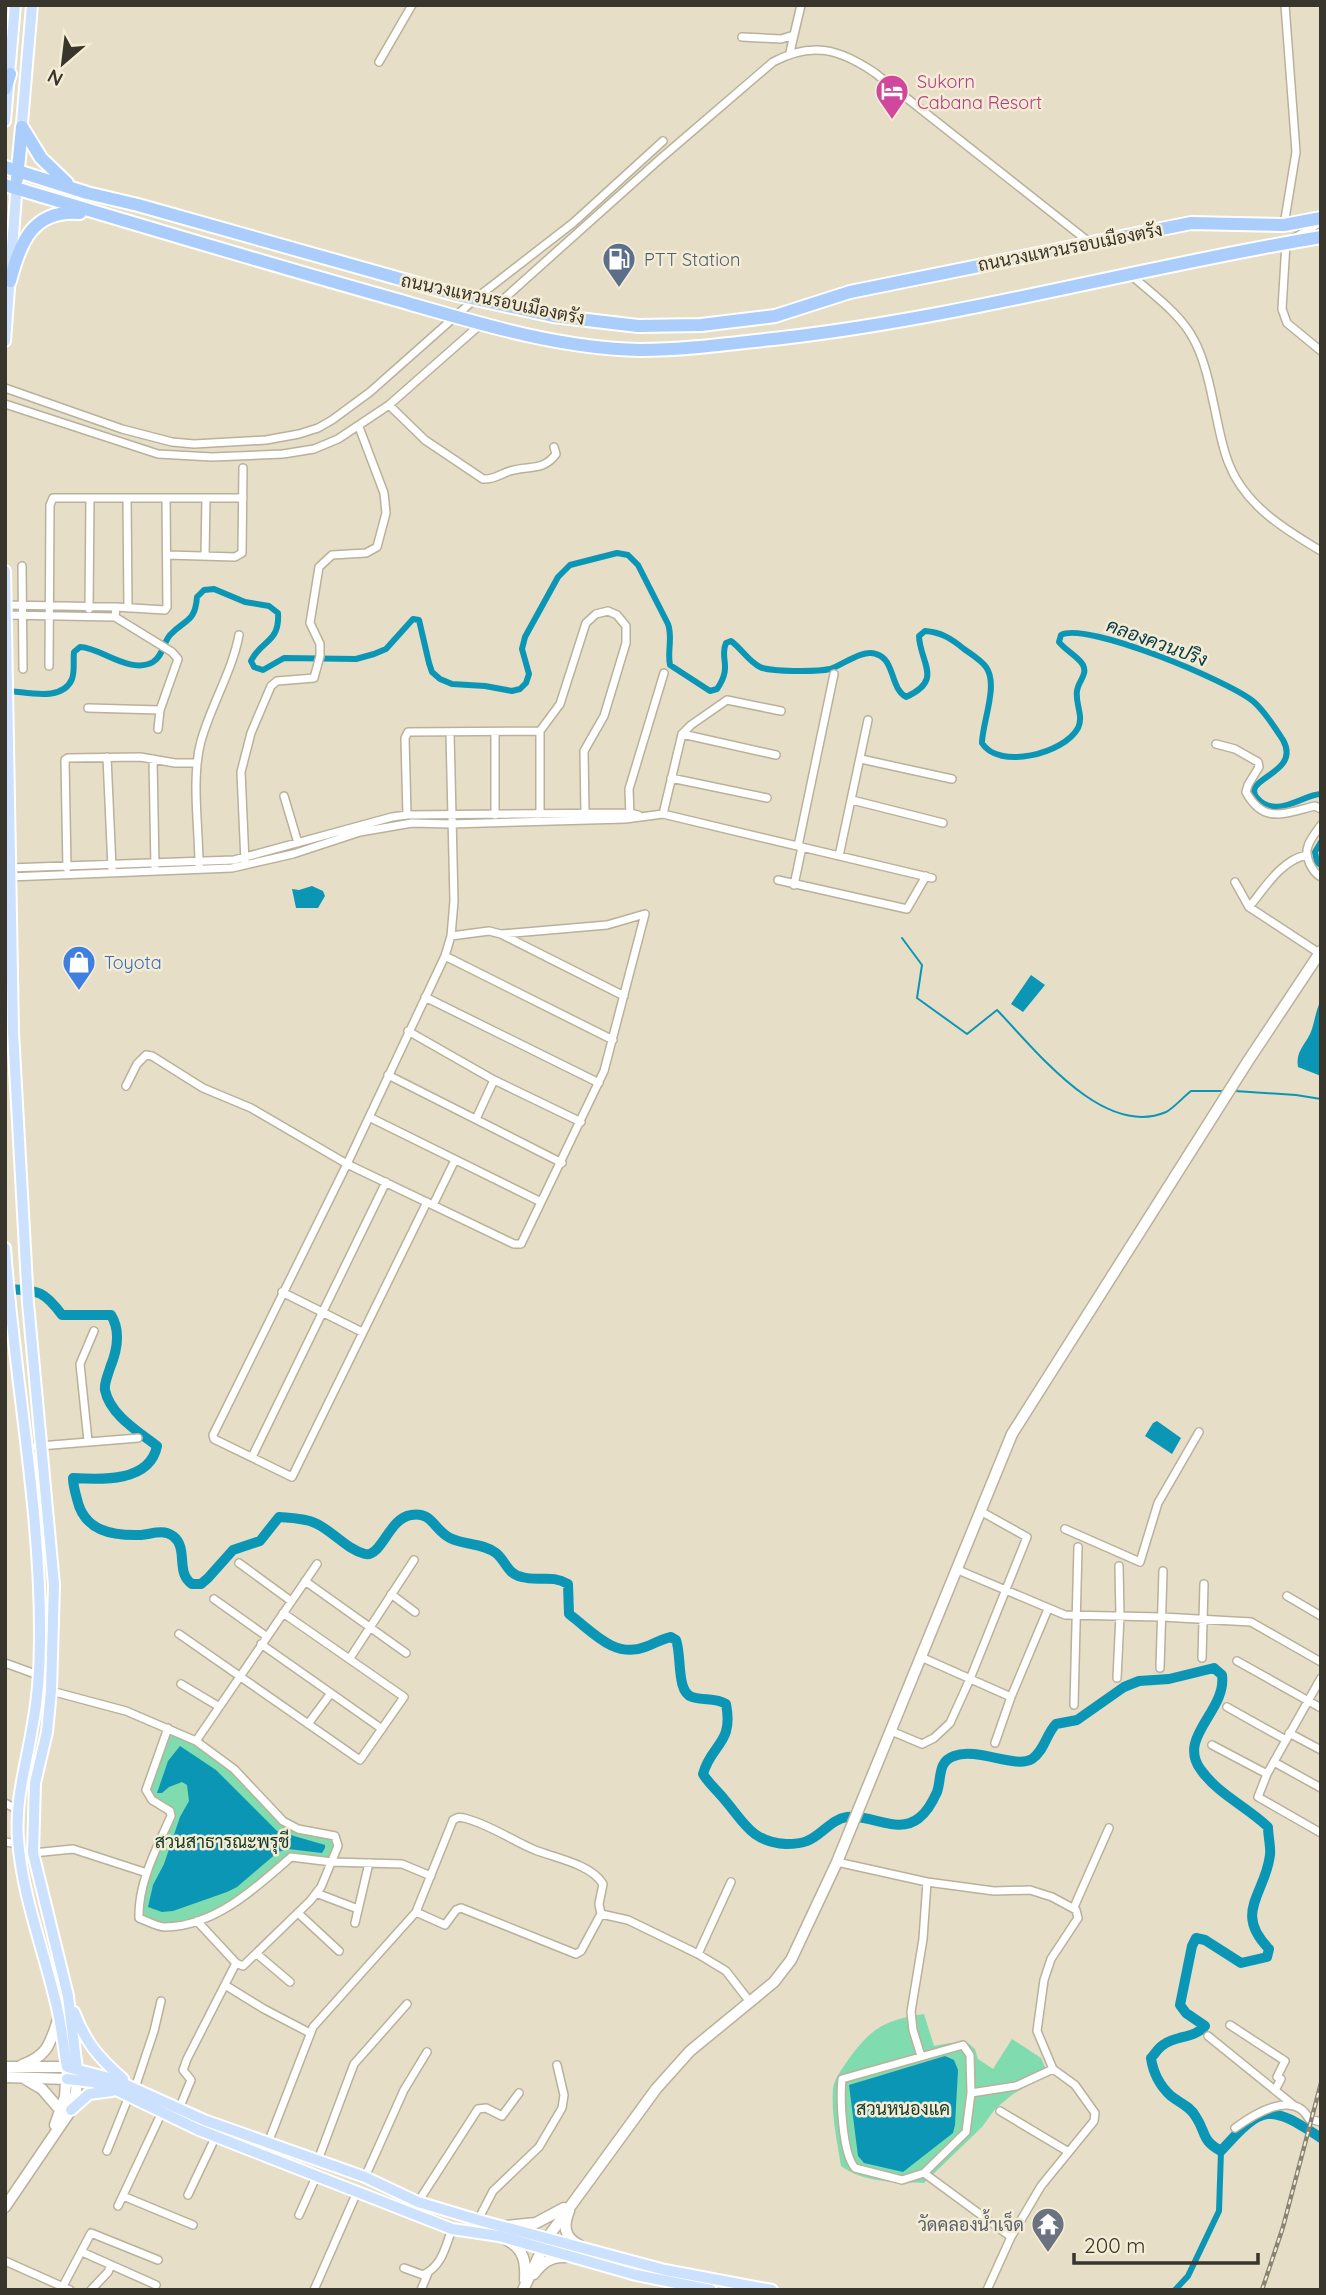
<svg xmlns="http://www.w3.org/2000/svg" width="1326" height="2295" font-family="Quicksand,Sarabun,sans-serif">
  <rect width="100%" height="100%" fill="#e6dec7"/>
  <path fill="#80dbae" d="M168,1728l28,13 38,28 49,52 55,19 -6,22 -41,-5c-36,31 -76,69 -126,70 -8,0 -18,-6 -26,-9l8,-45 24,-57 -25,-26z
    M924,2014l10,32 16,-3h18l7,6 3,10 15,10 19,-30 29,19 7,16 -35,20 -18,15 -13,18 -58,56c-29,-1 -60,0 -83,-17 -4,-25 -10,-52 -8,-77 1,-10 9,-20 15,-29 23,-32 37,-40 76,-46z"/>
  <path fill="#0c96b6" d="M312,886l11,5 2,5 -7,12h-22l-4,-19 7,1z
    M1031,975l14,10 -22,27 -12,-8z
    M1321,1000v76l-23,-9c-3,-17 9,-23 14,-38 3,-10 4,-19 9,-29z
    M1157,1421l24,17 -9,16 -27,-18 8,-13z
    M180,1746l36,24 61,61 48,14v3l-3,5 -34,-4 -10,3 -41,35 -10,5 -54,19 -11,1 -14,-5 5,-22 11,-21 16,-47 9,-16 -2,-16 -5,-3 -13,5 -7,6h-5l11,-32z
    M945,2056l9,4 4,10 -3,55 -2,8 -50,39 -39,-9 -6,-7 -9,-71z"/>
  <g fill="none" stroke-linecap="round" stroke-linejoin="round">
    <path stroke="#0c96b6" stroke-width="2" d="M902,938l20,27 -5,33 50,36 30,-24c38,39 106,129 169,102 8,-4 17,-15 25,-21h35
      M1235,1091l61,4 25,4"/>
    <path stroke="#0c96b6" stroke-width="6" d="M5,691c20,0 57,12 67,-12 3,-8 1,-18 2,-27l6,-5c20,0 50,28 73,15 10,-6 10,-19 17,-27 15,-16 25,-12 27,-38l7,-7 10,-1 31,13 24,4 9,7c2,30 -17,27 -27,48l3,6 9,3 21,-12 72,1 18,-5 12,-5 27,-30 6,1 10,43 3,9 8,7 12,5 33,2 27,5 8,-2 6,-6 3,-9 -7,-25 3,-12 33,-60 12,-12 47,-12 11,2 10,10 30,59c5,14 -1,27 2,41l40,26 7,-2c16,-23 2,-31 9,-46l5,-2c10,7 18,21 29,26 10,5 57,5 70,2 13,-4 32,-20 46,-15 19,5 14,34 30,43 38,-17 14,-34 13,-61l6,-5c16,1 27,8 39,18 7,5 17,11 22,18 13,18 -4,56 -4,76 16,27 82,11 96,-15 6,-12 -3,-24 -1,-37 1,-10 11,-16 6,-26 -5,-9 -17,-14 -24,-23l2,-7c25,-14 170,47 193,67 9,8 22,27 29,38 19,34 -43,38 -26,58 19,22 46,-4 64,-4
      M1321,842l-6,10 2,10 4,3
      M1175,2290l13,-14 31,-65 2,-60"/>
    <path stroke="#0c96b6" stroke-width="10" d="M5,1289c32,2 37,-1 57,26h49c10,16 6,36 -1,53 -2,7 -6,15 -5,22 5,25 34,42 52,56 -7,36 -55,34 -84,32 0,7 2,14 4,21 7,32 35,37 64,36 11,-1 22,-6 32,1 16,12 2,37 19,48h9l7,-6 25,-28 27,-9 19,-24c11,1 26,1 36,6 18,8 31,26 50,31 16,4 24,-36 46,-39 21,-4 23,15 39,23 14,7 33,5 46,15 10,8 11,21 26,24 18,5 29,-3 46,7l1,30c23,17 45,45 76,33 9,-3 16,-8 26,-10l5,3c6,15 0,52 16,57 12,4 23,0 34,7 8,40 -15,40 -23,70 6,10 14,16 21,25 20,23 27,43 62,45 7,0 14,0 21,-3 14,-5 24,-22 40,-24 25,-3 51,18 72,1 8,-6 14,-17 18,-26 5,-14 0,-30 17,-36 23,-9 61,13 78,3 13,-9 14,-25 24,-35l21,-4 47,-33 15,-6 30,-2 45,-11 8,7c5,36 -46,62 -21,95 17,24 46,37 67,57 0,9 3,20 2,28 -5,40 -37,57 -1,94l-2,8 -26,6 -36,-23 -9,-2 -4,8 -12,59 6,8 19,13c-11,13 -29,9 -42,19 -5,3 -8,9 -12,13 2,14 9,28 20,38 9,7 19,10 25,21 11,17 5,23 25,34 42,-47 48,-47 100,-13"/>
    <defs>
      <path id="street" d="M742,37l39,2 13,-4
        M790,52l11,-47
        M379,62l33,-57
        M1321,222l-35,21 -4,66 5,14 34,28
        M1284,225l12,-73 -11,-147
        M1131,275c21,19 50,39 63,65 10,18 15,41 19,61 5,21 8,44 16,63 16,41 55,65 92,87
        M499,303l161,-144 113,-97c39,-21 67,-13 102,11l214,169
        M5,388l117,41 50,13 22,2 72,-4 33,-6 19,-6 14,-8 38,-28 105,-93 98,-76 90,-82
        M5,404l153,50 54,3 71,-3 31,-5 24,-10 51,-34 92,-81
        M389,405l36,35 58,39c11,1 17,-5 27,-8 18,-6 33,1 46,-17l-2,-7
        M127,498l1,110
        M167,555l68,2 7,-4 1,-85
        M205,556l1,-58
        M22,566l1,103
        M6,605l110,2 -1,10 -109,-2
        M116,607l49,3 2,-3 -1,-109
        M89,609l1,-111
        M115,617l57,35 6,7 -18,51 -2,19
        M49,666l1,-161 3,-7h190
        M88,708l72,2
        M495,732v83
        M682,734l94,21
        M1216,744l19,5 23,13 1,5 -11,18 -2,7c18,33 39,21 69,14l6,3
        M107,757l5,111
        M153,759l2,108
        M861,759l91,20
        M671,778l96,20
        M284,796l14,47
        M852,800l91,23
        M540,814v-83l20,-27 26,-81 10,-9 12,-3 9,4 9,11v17l-22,73 -20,35 1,63
        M663,814l19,-80 9,-9 36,-25 54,11
        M407,815l-2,-77 3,-6 132,-1
        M630,817l-1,-28 35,-116
        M1321,825c-4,6 -11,14 -13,21 -4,10 4,26 13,31
        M798,846l36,-172
        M839,856l29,-136
        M245,862l-4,-90 10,-39 20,-47 6,-5 37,-3 6,-22v-12l-10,-21 9,-56 13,-12 34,-2 11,-6 9,-34 -2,-20 -25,-66
        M199,865c0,-38 -8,-87 2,-124 10,-36 31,-69 38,-106
        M9,868l225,-8 158,-43 15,-2 223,-2 8,2
        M67,868l-2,-108 3,-2 72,-1 35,6h22
        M9,877l223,-9 61,-14 67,-22 52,-9 39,1 174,-5 38,-5 269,64
        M778,880l129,29 19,-33
        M1235,882l14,25 70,46
        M794,885l8,-38
        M1249,907c16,-19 32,-47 58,-52
        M451,936l38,-5 12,3 123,62
        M445,956l168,84
        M425,997l174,86
        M408,1031l86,49 87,42
        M388,1075l174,88
        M126,1086l11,-22 9,-9 6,1 51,32 48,20 96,56 167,80h7l83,-173 41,-157 -38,11 -106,9
        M369,1117l172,85
        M476,1119l18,-39
        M427,1202l-135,275 -78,-38 -1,-4 134,-271 98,-208 6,-20 3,-35 -4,-168
        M433,1205l22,-45
        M282,1292l80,40
        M88,1441l-8,-77 14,-33
        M27,1447l111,-9
        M252,1457l134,-275
        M1065,1529l75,33 18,-59 41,-71
        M239,1563l52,38
        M958,1570l107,45 97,2 89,5 70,40
        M305,1581l101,72
        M391,1594l24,18
        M1287,1596l34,20
        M214,1599l52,37
        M179,1634l181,126 44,-63 -121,-84
        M261,1644l121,85
        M921,1657l90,40
        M350,1658l64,-98
        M1202,1658l2,-74
        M1237,1661l84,47
        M5,1663l33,12
        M1160,1668l3,-97
        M1117,1678l3,-62 -1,-50
        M1321,1678l-54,96 -9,23 63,36
        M181,1684l37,22
        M51,1691l75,20 70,30 38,28 49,52 15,8 37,7 3,10 -17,41 -11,14 -67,65 -7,-3 -39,-42
        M1074,1705l4,-158
        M1227,1707l59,33
        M308,1724l23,-31
        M168,1728l-22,62 6,10 18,11 1,5c-14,32 -33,66 -32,102 8,3 18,9 26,9 50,-1 91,-39 126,-70l41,5 70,2 29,12
        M891,1731l31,13 12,-6 16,-15 20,-44 57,-142 -45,-25
        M1289,1733l32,17
        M196,1741l121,-177
        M995,1743l16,-46 37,-88
        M1212,1745l55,29
        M1274,1762l47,26
        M5,1803l13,7
        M5,1842l14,2
        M33,1853l40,-4 74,24
        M837,1862l90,20 67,9 36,-1 22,7 24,13 2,8 -27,41 -7,21 -7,51 16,38 22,16 20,28 -1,8 -53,65 -30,51 -24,53
        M316,1893l42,16
        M1074,1907l35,-79
        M298,1913l41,38
        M601,1914l27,6 70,34 28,17 24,31
        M355,1923l14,-60
        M257,1954l33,28
        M698,1954l33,-72
        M225,1985l39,24 46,24
        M1230,2025l55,36 -8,16 4,2 -6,11
        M1208,2036l84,68
        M963,2045l7,10 1,38 -5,39 -42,41 -22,7 -47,-12c-13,-15 -15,-70 -13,-89z
        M921,2056l-8,-26 -2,-18 12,-73 4,-57
        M135,2088l19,-57 7,-30
        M971,2093l45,-7 37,-17
        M179,2109l12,-29 -8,-10 4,-11 49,-96
        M1000,2111l67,40
        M1235,2128c19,-14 59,-39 74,-9l12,3
        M268,2143l45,-116 103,-115 37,-92c6,-3 4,-3 11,-2 25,6 47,22 71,32 20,8 56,14 68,34l-4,20 2,10 -20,37 -5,3 -115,-46 -5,2 -11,15 -29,-13
        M107,2151l22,-55
        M318,2160l36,-96 53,-60
        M924,2173l87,64
        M365,2177l39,-87 23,-38
        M188,2195l28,-59
        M123,2196l70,29
        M418,2202l60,-93 8,-1 16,8 17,-23
        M118,2206l44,-94
        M299,2215l17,-38
        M478,2220l15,-29 46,-44 23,-39 2,-13 -7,-30
        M82,2252l74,33
        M5,2261l65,29
        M404,2268l19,7c19,-9 22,-27 29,-46
        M63,2286l28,-53 67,27
        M91,2290l17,-18 3,-7
        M314,2290l43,-98
        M421,2290l7,-17"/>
      <path id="secondary" d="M22,2065c27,-10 28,-22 37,-48
        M5,2067h62l-2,30 -10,28
        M5,2077l62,2
        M25,2079l17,10 19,22
        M5,2207l66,-97 5,-17 1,-19
        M569,2211c-6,15 -5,26 10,34
        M507,2226l29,-3 28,-15
        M507,2240c17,9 19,22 18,40
        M534,2274c8,-11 17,-18 31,-17
        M523,2290l25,-53 108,-148 34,-38 84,-69 17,-22 46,-98 175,-428 236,-373 73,-110"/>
      <path id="primary" d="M5,121l10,-116
        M21,135l11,-130
        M5,341l12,-159
        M5,571l8,461 15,271 26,282 -3,106 -4,41 -12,51 -2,70 35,143 9,73
        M5,1248c9,130 36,259 35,391 0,29 -2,60 -8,90 -6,37 -17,71 -14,110 4,55 24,106 37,160 6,22 8,45 12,68l46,12 91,41 161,57 53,25 60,18 187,50 107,20
        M74,2012c12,31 24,45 49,67
        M67,2079l26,3 25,9 81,39 253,99 47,7 137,39 75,15
        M71,2110l18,-16 23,-3"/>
      <path id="highway" d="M5,89l5,-15
        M22,127l19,31 26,25
        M5,167l82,26 51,12 319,90 96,21 85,10 63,-1 74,-9 75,-24 341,-69 93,2 37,-7
        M17,179l5,-52
        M5,185c124,37 247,74 371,109 86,24 173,54 264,56 47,0 95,-7 142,-12 182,-21 358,-71 539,-101
        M10,281c10,-39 23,-72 70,-68"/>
    </defs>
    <use href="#street" stroke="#b9b19b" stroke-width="10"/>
    <use href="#secondary" stroke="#b9b19b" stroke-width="13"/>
    <use href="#primary" stroke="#fff" stroke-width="14"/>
    <use href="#highway" stroke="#fff" stroke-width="16"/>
    <use href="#street" stroke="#fff" stroke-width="7"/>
    <use href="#secondary" stroke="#fff" stroke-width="10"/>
    <use href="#primary" stroke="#cce1fd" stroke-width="10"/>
    <use href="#highway" stroke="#aacdfc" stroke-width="12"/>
    <defs>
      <path id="rail" d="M1262,2290l21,-63 38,-144"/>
    </defs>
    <use href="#rail" stroke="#888374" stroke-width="4.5"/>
    <use href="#rail" stroke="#f4ecd4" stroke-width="2" stroke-dasharray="5" stroke-linecap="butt"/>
  </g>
  <defs>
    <symbol id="hotel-pin" viewBox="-11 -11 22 30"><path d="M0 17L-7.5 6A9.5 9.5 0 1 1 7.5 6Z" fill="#d1479c" stroke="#f4ecd4"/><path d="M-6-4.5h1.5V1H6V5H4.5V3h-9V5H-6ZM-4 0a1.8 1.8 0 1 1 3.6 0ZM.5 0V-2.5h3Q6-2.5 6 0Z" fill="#fff"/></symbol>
    <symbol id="fuel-pin" viewBox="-11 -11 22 30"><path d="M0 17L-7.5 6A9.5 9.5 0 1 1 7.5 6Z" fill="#5c6f8a" stroke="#f4ecd4"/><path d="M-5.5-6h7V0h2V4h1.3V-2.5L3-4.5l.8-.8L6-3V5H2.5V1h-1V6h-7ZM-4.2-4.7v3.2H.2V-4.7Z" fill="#fff"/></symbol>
    <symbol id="shop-pin" viewBox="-11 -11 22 30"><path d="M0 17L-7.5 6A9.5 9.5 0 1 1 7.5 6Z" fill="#3f7fe0" stroke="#f4ecd4"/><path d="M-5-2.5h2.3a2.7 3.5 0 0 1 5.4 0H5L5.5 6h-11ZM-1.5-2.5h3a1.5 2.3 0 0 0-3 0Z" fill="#fff"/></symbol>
    <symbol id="temple-pin" viewBox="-11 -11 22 30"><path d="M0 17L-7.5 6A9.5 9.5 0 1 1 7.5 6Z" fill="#6b7280" stroke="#f4ecd4"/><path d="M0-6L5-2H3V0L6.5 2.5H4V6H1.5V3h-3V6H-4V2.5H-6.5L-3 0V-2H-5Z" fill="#fff"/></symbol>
  </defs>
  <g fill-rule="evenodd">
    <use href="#hotel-pin" x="873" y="72" width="38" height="52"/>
    <use href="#fuel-pin" x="600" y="240" width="38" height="52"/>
    <use href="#shop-pin" x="60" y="943" width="38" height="52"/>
    <use href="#temple-pin" x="1029" y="2205" width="38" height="52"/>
  </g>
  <g text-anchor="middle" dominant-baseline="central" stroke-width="5" stroke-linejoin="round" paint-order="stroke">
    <g font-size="18" fill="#b23c85" stroke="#f4ecd4" text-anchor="start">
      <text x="917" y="81">Sukorn<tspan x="917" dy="21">Cabana Resort</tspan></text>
    </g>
    <g font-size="18" fill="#38352c" stroke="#f4ecd4">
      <text transform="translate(1070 247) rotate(-11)">ถนนวงแหวนรอบเมืองตรัง</text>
      <text transform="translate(493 299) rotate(12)">ถนนวงแหวนรอบเมืองตรัง</text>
    </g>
    <g font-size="18" fill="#4e5e75" stroke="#f4ecd4" text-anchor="start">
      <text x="644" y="259">PTT Station</text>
    </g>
    <g font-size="18" fill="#366cbe" stroke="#f4ecd4" text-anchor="start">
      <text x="104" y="962">Toyota</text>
    </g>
    <g font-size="18" fill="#123b29" stroke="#f4ecd4">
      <text x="222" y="1841">สวนสาธารณะพรุชี</text>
      <text x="903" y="2108">สวนหนองแค</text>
    </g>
    <g font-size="18" fill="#5b616d" stroke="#f4ecd4" text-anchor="end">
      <text x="1024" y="2224">วัดคลองน้ำเจ็ด</text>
    </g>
    <g font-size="19" font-style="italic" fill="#063c49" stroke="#f4ecd4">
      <text transform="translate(1157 642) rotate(20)">คลองควนปริง</text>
    </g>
  </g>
  <rect width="1326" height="2295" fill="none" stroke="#38352c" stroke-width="14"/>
  <g transform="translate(63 63) rotate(208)" stroke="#f4ecd4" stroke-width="5" paint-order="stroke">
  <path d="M0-5L12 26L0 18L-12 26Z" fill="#38352c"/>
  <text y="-10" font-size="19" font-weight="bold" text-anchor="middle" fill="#38352c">N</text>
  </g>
  <path d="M1074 2253v10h184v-10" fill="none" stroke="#38352c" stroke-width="3.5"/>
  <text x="1084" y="2253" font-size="21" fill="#38352c" stroke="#f4ecd4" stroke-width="5" paint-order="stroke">200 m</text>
</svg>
